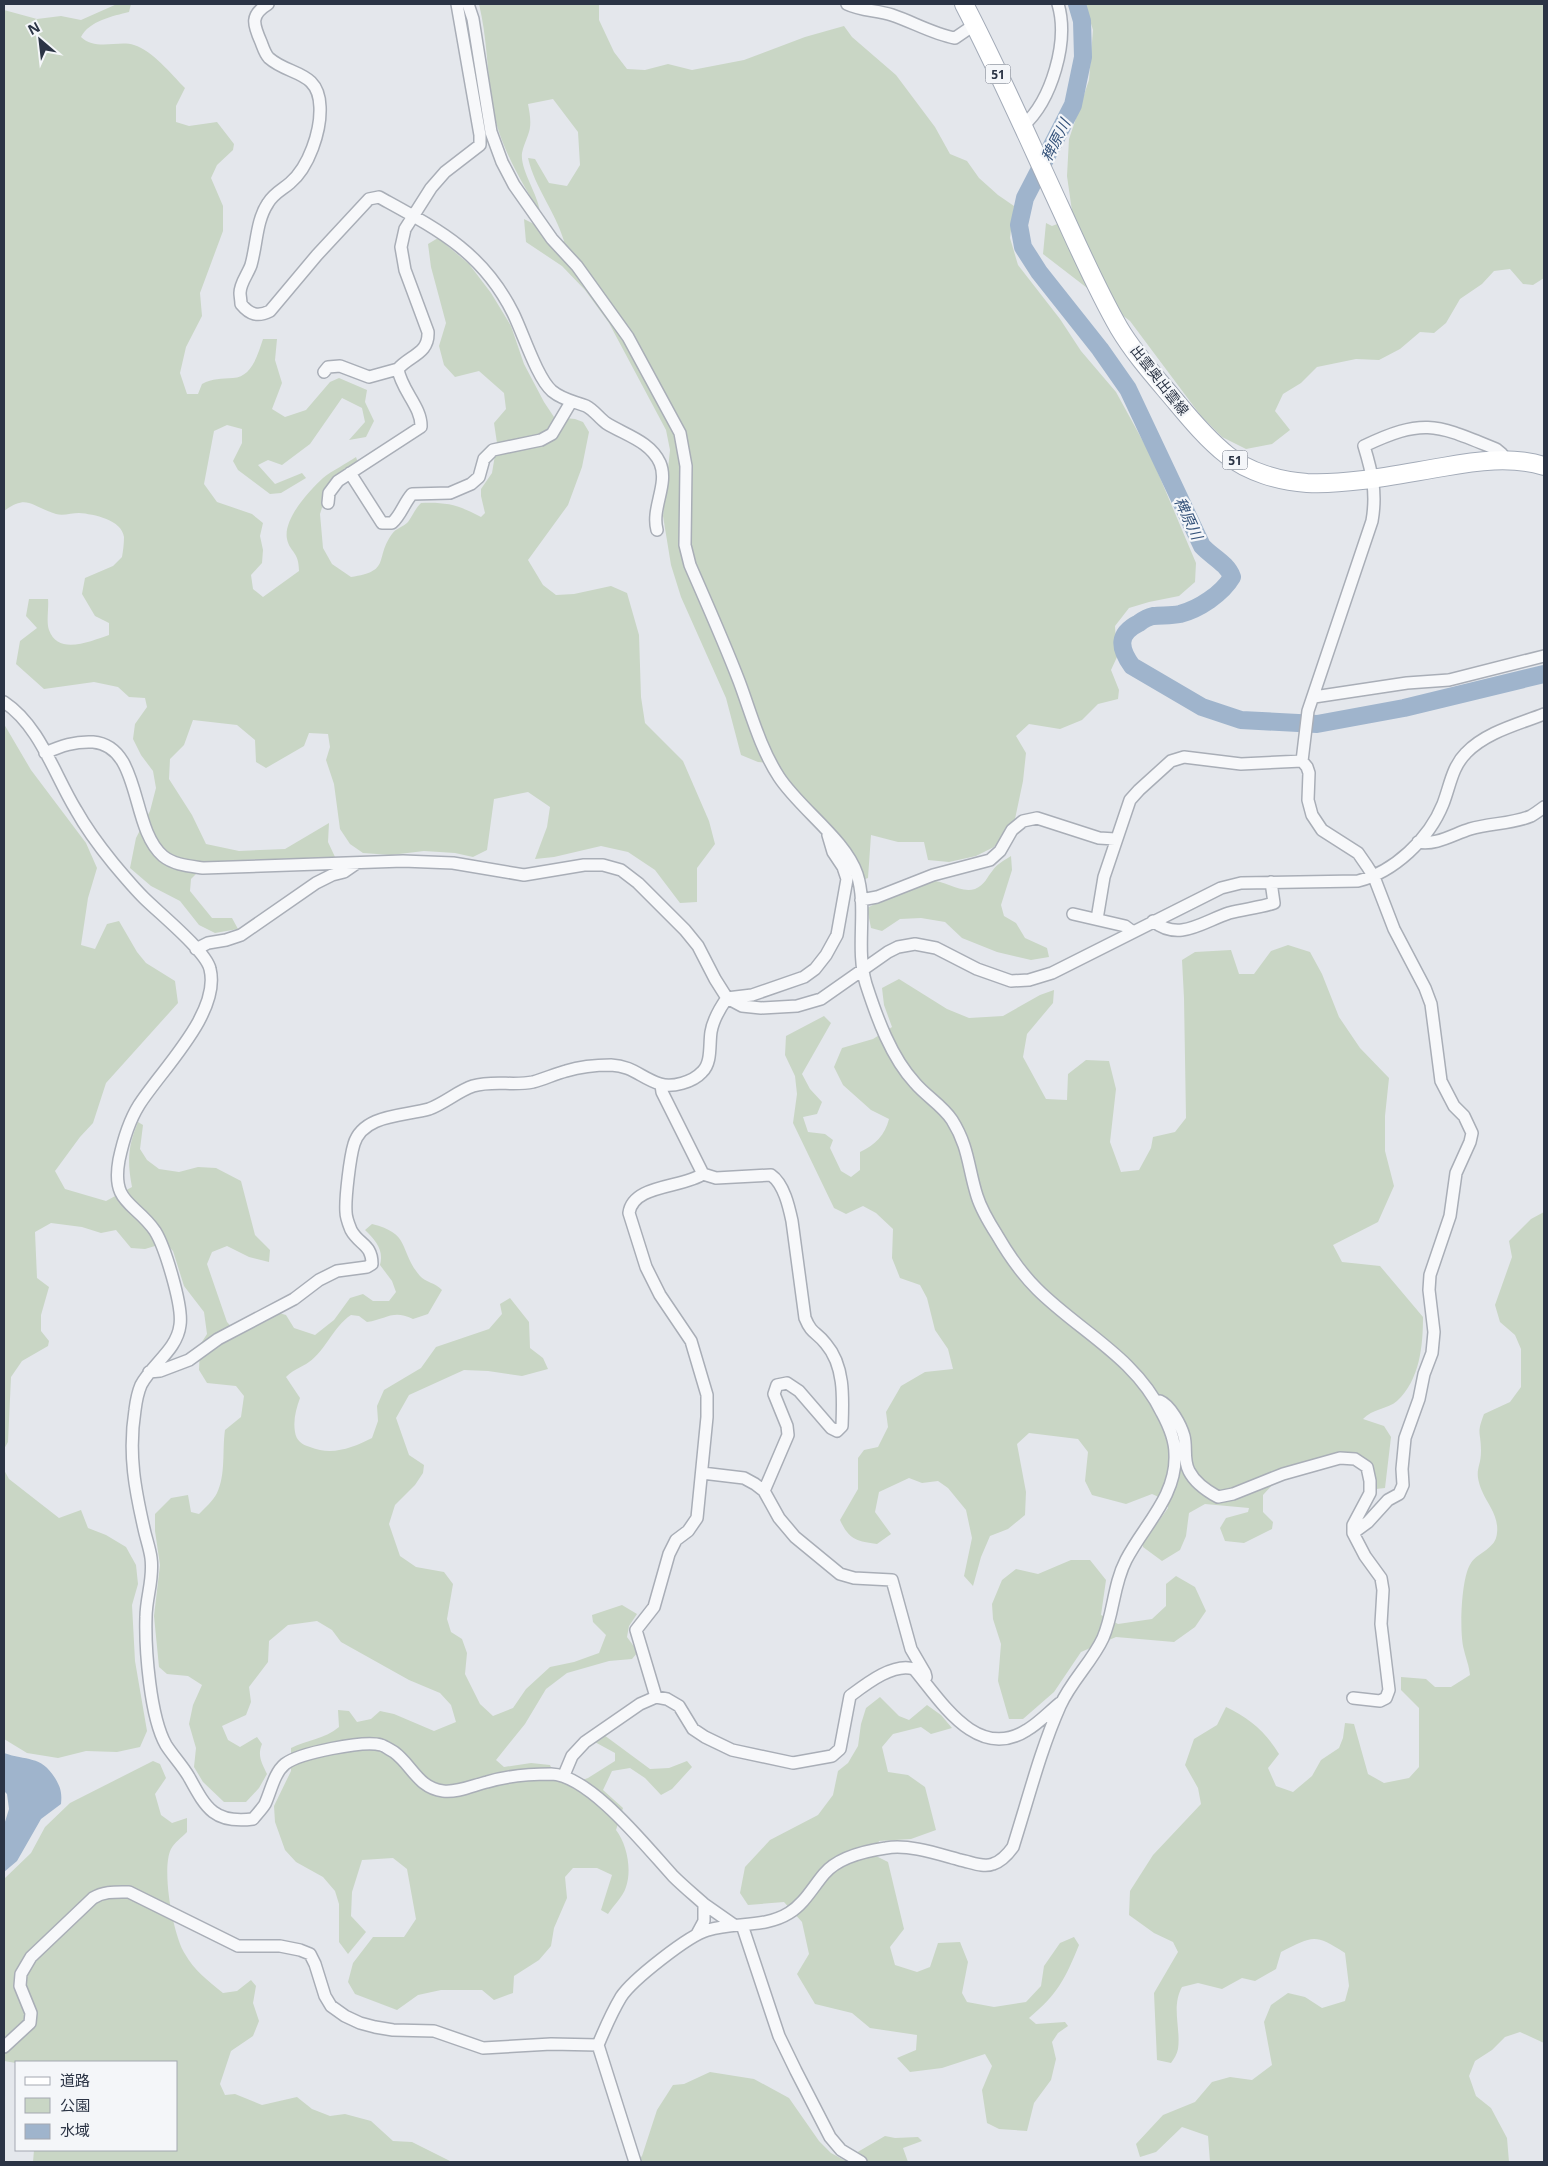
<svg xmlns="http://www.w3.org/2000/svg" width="1548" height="2166" font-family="'Noto Sans','Noto Sans JP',sans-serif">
  <rect width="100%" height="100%" fill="#e4e7ec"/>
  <path fill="#c9d6c5" d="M117,4h14l-2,8c-16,4 -40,9 -48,25 14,14 38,3 53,8 19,6 37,29 51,43l-9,18v16l13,4 28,-4 17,22 -1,6 -16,15 -6,13 12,28v25l-23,62 2,23 -16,31 -6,26 7,21h11l4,-10c11,-6 19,-5 31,-6 19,-1 25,-24 30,-39h14l-2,21 7,23 -10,26 13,8 21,-7 24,-28 9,-4 28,12 -2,12 9,19 -8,16 -17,3 16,-18 -3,-14 -20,-10 -32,46 -28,21 -14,-5 -10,5 17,19 27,-11 4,5 -25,15 -11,1 -32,-24 -5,-9 9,-18v-14l-15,-4 -13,6 -10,53 13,18 35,12 11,9 -3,13 3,14 -1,13 -11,12 2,14 10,8 36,-26c0,-20 -9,-18 -12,-32 -4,-20 22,-48 36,-61 10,-8 23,-14 33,-21l2,6 -31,29 -7,22 3,34 9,16 19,13c41,-6 23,-18 41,-43 4,-6 11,-7 16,-12 5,-7 7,-13 13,-19 26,-1 37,2 60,14l4,-4 -4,-17v-7l11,-16 5,-30 -3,-20 12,-14 -2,-16 -25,-22 -24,6 -11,-12 -5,-19 7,-23 -15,-56 -3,-23 10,-6 31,26 22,29 20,33 13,38 20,38 10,15 21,2 8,3 6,10 -7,35 -14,38 -40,55 15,25 13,10 18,-1 37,-8 16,7 12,42 2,62 4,26 38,38 26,60 6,23 -18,24v34l-17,1 -25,-33 -27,-18 -27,-6 -47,11 -19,2 12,-32 3,-20 -22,-15 -34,7 -7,51 -14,7 -18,-4 -31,-2 -33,4 -28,-2 -13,-9 -10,-15 -6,-45 -8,-24 4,-13 -2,-13 -19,-1 -5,13 -38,22 -10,-6 -1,-22 -18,-15 -44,-5 -9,25 -14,14 -1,20 23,36 14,29 33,7 46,-2 44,-26 -1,19 7,15 -92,3 -36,3 -16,16 -1,12 22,27h20l6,11 -23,4 -16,-8 -19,-24 -29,-15 -21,-18 6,-30 14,-27 6,-23 -3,-17 -12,-16 -8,-16 2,-15 12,-17 -2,-9 -16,-1 -11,-10 -24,-5 -50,7 -28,-25 4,-23 17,-13 -11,-12 3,-17h19c1,8 -2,23 1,31 9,26 42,11 60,5v-12l-14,-7 -13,-22 3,-16 28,-12 9,-9c1,-6 2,-13 2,-20 -2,-17 -30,-23 -45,-24 -7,0 -16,3 -23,1 -24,-7 -28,-21 -52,-3v-501l33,9 24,-3 20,4z
    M479,4h120v16l15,32 13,17 18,1 23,-6 24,6 52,-10 61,-23 39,-11 8,11 44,38 39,52 15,27 17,7 12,17 19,17 16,11 -4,32 8,27 42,54 21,32 35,41 34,62 46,109 -1,19 -16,14 -30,6 -20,6 -14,18 2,31 -6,13 8,20 -1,9 -20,5 -16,16 -22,9 -31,-5 -13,12 10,17 -3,28 -8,38 -21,28 -18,9 -27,6 -21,-2 -4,-18h-26l-27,-7 -3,43 -6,2 -67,-90 -17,-26 -20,-2 -17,-7 -15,-57 -45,-101 -10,-32 -8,-49 7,-66 -4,-20 -57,-107 -24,-33 -23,-24 -36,-24 -2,-23 10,5 20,27 10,-10c-9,-30 -29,-53 -36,-83l7,1 14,24 18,3 13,-21 -2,-33 -25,-33 -25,5c2,11 4,21 0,31 -2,6 -5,12 -6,18 -2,17 16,41 18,59 -20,-31 -43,-72 -48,-109 -5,-33 -5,-66 -13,-99z
    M1085,4h459v274l-11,7 -10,-1 -13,-15 -16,2 -12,13 -22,15 -14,24 -12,10 -14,-1 -20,17 -21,11 -23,-1 -39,8 -16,16 -18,11 -8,17 15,19 -18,14 -26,5 -24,-12 -21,-21 -71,-95 -87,-67 3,-31 6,3 21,-8 -6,-42 2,-37 20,-59 4,-50z
    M4,724l27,46 55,73 11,25 -9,30 -7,47 14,4 12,-25 12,-3 18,31 9,11 29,18 3,22 -72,80 -13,40 -13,14 -25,34 10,18 41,12 26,-14c-5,-26 -4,-41 6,-65l5,3 -3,24 7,11 12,9 20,3 19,-5 18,1 25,13 14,54 15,15 -1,12 -20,-5 -22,-11 -15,6 -5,12 20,58 11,12 29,-13 12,-8 7,2 8,13 21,7 19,-15 16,-22 13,-4 10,7h16l7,-9 -4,-11 -12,-16c4,-15 -4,-24 -15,-35l7,-6c40,10 26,26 48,52 5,6 16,7 22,14l-14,24 -15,5c-20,-10 -26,0 -46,3l-8,-6 -8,-1c-18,12 -25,35 -42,47 -8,6 -14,6 -23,15l14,21c-4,11 -7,22 -5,34 1,8 7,13 15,15 22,9 42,1 62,-9l6,-17 -1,-15 7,-16 37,-22 15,-21 53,-18 13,-15 -2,-10 10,-6 19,24 1,26 13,10 5,11 -26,7 -34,-5 -24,-1 -55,25 -13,23 13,37 15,10 -1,8 -8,12 -20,20 -6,19 11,32 16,11 28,5 9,12 -6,35 4,13 11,7 5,14 -2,21 15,30 13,12 20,-8 13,-19 24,-22 24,-5 25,-9 7,-18 -13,-13 -1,-7 30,-10 15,9 -8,12 -2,11 11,15 -6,7 -23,2 -42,12 -21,16 -21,35 -29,36 8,7 27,-4 19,2 7,15 11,5 20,-7 27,-17v-8l-22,-12 11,-6 46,34 19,-1 18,-7 5,6 -20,22 -11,6 -16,-17 -15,-10 -18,3 -9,19 20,18 -7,22c11,14 16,40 10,57 -3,10 -13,19 -18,27l-7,-4 11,-35 -15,-7h-24l-8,9 2,21 -13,30 -3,18 -12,14 -25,16 -1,17 -19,7 -12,-10h-41l-23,5 -21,15 -42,-16 -7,-12 5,-19 20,-26h31l12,-18 -9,-50 -14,-11 -31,2 -10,32 -1,24 15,16 -18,22 -9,-12v-38l-4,-13 -12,-14 -27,-15 -11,-12 -10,-28 -1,-16 17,-35v-23c16,-8 34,-9 48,-21l-1,-17 11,1 8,11 14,-3 9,-8 14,3 40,17 22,-9 -5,-17 -11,-12 -31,-13 -68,-38 -9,-12 -15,-9 -29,4 -19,16 -1,21 -19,25 2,15 -5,13 -24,11 6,14 12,7 17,-10 5,7c-5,12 0,19 5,30l-8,14 -13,14h-22l-21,-20 -9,-15 2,-19 -7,-24 4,-19 9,-20 -14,-9 -21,-2 -8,-7 -5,-51 6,-51 -5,-34v-17l16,-16 17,-3 3,17 8,2c6,-6 14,-13 18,-21 9,-19 5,-42 8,-63l16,-13 3,-21 -8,-10 -29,-3 -8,-13 1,-25 7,-11 -3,-22 -20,-26 -11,-35 -8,-8 -20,6 -14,-1 -15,-18 -15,3 -19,-6 -31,-4 -16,9 2,46 12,9 -8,28v16l8,10 -1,5 -26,15 -11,16 -3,65 -4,7z
    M1011,856l1,14 -11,35 3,11 12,7 9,15 22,10 2,9 -18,3 -34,-8 -35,-14 -17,-16 -24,-4 -21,1 -18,12 -11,-3 -4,-20c18,-9 39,-24 59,-27 17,-3 33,13 49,8 10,-4 12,-12 18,-19 4,-6 12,-10 18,-14z
    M1288,945l22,7 12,22 17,43 21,31 29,30 -4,38v35l9,35 -16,36 -45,23 9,17 38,4 43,51c0,28 -3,63 -26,84 -9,8 -25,8 -34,18l21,7 7,11 -6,51 -9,1 -9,-25 -7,-6 -72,10 -25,27v17l10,10 -1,7 -28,14 -19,-2 -5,-13 6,-10 22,-6 1,-4 -44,-4 -16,9 -3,23 -6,14 -18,11 -19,-14v-4l25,-35v-7l-16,-7 -26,10 -34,-9 -7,-14 3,-29 -10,-13 -49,-6 -12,11 9,48 -1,23 -17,14 -18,7 -9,21 -8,29 -9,-10 8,-38 -6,-28 -18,-22 -10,-7 -16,2 -13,-5 -30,14 -4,20 16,22 -14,10c-20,-3 -28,-4 -37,-24l18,-31v-31l6,-8 14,-3 10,-20 -2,-15 15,-26 24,-14 28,-3 -5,-20 -13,-19 -8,-32 -7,-13 -20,-7 -8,-20 1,-29 -17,-16 -13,-7 -17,8 -12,-6 -41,-85 4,-29 -2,-18 -10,-21 1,-19 38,-20 7,7 -29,51 8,15 12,13 -5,12 -14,3 5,15 17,2 8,6 -3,8 11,23 10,6 9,-7v-18c15,-7 25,-17 29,-33l-18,-9 -28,-25 -9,-18 8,-19 31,-9 19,-12 -8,-22 -2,-17 17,-9 48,30 22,9 34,-2 37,-21 14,-5 -1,13 -26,31 -4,23 23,42 21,1 1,-26 18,-14 23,1 7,28 -6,53 11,30 18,-2 12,-22 2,-11 22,-5 11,-14 -2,-120 -2,-38 13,-8 36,-2 8,24h15l17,-23z
    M1544,1212v831l-24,-11 -15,5 -13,13 -17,11 -6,15 7,20 15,12 16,30 2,24h-299l-2,-26 -26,-9 -26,25 -16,5 -4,-13 27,-29 32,-13 17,-20 18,-5 22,3 20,-15 -8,-43 7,-17 17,-12 17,4 17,11 23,-7 4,-15 -4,-33c-31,-20 -32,-17 -64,-1l-5,17 -21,12 -13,-3 -20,11 -24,-6 -16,4c-11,20 -1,41 -4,62 -1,5 -4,10 -7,14l-14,-3 -3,-67 24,-41 -5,-10 -19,-9 -25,-18 1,-24 23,-36 48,-51 -3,-16 -13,-23 9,-26 23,-14 9,-18c23,11 39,24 53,47l-11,14 8,18 17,6 19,-16 9,-16 18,-12 4,-10 2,-15 9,1 14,50 16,9 25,-5 10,-11v-59l-18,-18v-13l25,2 9,8h16l19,-12c-1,-10 -4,-16 -6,-25 -5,-17 -3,-73 7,-87 7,-11 25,-14 26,-30 2,-17 -9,-28 -15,-42 -9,-22 -1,-22 -1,-40 0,-20 -5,-16 3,-37l26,-12 11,-15v-38l-6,-14 -15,-13 -5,-17 17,-48 -3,-16 22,-22z
    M4,1470l5,9 50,39 22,-8 7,18 18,7 20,12 10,18 2,19 -6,21 3,56 12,70 -7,16 -23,5 -31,-1 -28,7 -31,-5 -23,-14z
    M1071,1560h19l16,20 -5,35 17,9 34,-5 14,-13v-22l10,-8 19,11 11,24 -11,16 -21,15 -58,-5 -35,15 -27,40 -31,27h-14l-11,-38 3,-37 -8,-25 -1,-15 10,-24 14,-11 22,5z
    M880,1697l19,19 10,4 18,-15 14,10 11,13 -21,6 -10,-7 -28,7 -11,13 6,25 20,3 17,12 11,43 -25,9 -32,2 -5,14 14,7 16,67 -14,18 5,18 22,7 13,-5 8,-24 22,-1 8,20 -6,31 5,9 27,5 32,-5 15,-16 3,-20 16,-23 14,-6 5,8c-14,34 -21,49 -50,73l7,6 29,-2 3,4 -10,7 -6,9 4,17 -5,21 -17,23 -7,28 -28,-2 -12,-6 -5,-33 10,-24 -7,-12 -43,14 -32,4 -13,-14 19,-8 1,-15 -47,-7 -18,-15 -37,-9 -18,-30 12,-20 -7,-32 -18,-20 -36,3 -8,-12 5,-26 25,-27 48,-25 15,-20 5,-24 10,-8 10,-17 3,-22 5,-16z
    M153,1761l7,3 6,14 -11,16 6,21 11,8 15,-5v14c-5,5 -13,11 -16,17 -10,20 2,86 14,105 9,16 23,27 38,39l14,-2 14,-11 5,6 -3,17 6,18 -6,15 -22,15 -11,33 5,11 10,-1 27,11 35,-8 15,12 18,7 15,-2 26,7 22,20 19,1 40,20h-419l1,-12h142v-88l-160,1 -12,-2v-182l27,-26 14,-26 25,-24z
    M710,2072l44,7 35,19 30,43 12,12 13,7 41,-24 10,2 23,-1 4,4 -19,7 5,14h-272l6,-6 15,-46 16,-25 11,-1z"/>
  <path fill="#9fb4cc" d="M4,1753c22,8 37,2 51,25 6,10 7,15 6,26l-20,15 -24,42 -13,11v-47l5,-16 -2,-15 -3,-3z"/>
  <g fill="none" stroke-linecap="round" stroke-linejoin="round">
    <path stroke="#9fb4cc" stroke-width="18" d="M1077,4l5,17 1,36 -10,48 -48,93 -6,27 4,22 16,25 61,77 28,40 74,157c10,11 25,17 30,31 -10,17 -33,32 -52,37 -9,2 -18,1 -27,2 -5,1 -10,4 -14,7 -22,11 -20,25 -7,43l70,41 39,13 76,4 87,-16 140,-34"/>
    <defs>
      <path id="street" d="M268,4c-18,11 -15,20 -7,38 2,5 4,12 8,16 20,18 50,12 51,49 1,24 -11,60 -30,76 -8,7 -16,10 -22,20 -12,18 -11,41 -17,62 -3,9 -11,18 -11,28 0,3 1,7 1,11 9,11 17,13 29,7l47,-56 52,-56 10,-2c58,32 103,54 134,116 10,20 24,65 39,78 11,9 21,10 34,15 8,4 13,12 20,17 19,12 44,18 54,40 9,21 -9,45 -3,67
        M468,4l5,15 18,113 11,30 12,23 38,54 25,27 51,71 52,96 6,33 -1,79 5,20c17,39 34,77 49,116 12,32 21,67 40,96 21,32 66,62 78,97 11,34 -2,74 9,110 11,34 25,73 49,99 11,13 28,23 37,37 17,27 16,48 25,76 4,13 13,28 20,39 11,19 25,39 40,54 42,42 98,68 125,124 7,13 13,26 13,41 2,42 -31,71 -49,106 -13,25 -12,53 -23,78 -11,24 -32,43 -43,68 -20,45 -32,94 -47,141 -5,7 -11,14 -20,17 -10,4 -22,-2 -33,-4 -22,-6 -51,-16 -74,-12 -21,3 -48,9 -62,26 -11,13 -20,30 -35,39 -24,15 -55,9 -81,17 -19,5 -76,50 -87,67 -9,15 -16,31 -23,48l37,117
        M847,4c14,7 30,6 45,11 21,7 41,19 63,23l19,-13
        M1023,126c29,-26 46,-85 35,-122
        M324,372l4,-5 12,-1 29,11 29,-8
        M350,473l32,50h10c9,-8 12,-20 20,-29l38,-1 21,-9 8,-7 5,-18 9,-9 48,-10 11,-6 19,-32
        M328,503l1,-10 9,-12 83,-54c1,-20 -20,-37 -23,-58 12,-14 31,-15 30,-37l-23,-62 -4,-23 4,-18 26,-41 14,-16 35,-27v-10l-23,-131
        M1314,697l93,-14 42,-3 95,-24
        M4,702c36,24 50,72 72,108 10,18 24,37 37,53 10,12 20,24 31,35 15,15 62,53 66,71 11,44 -49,101 -71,136 -10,16 -16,36 -20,55 -8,44 16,42 36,71 10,16 28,75 25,94 -3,25 -28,39 -39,60 -3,7 -5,17 -6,25 -7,44 0,80 10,123 2,8 5,17 6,25 3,21 -5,39 -5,59 -1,32 4,100 20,128 7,11 16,20 23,32 17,31 25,47 64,42 4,-5 9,-10 12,-15 6,-13 9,-31 20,-40 14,-11 79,-24 96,-19 4,1 9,5 13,7 18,13 24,36 49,39 14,2 31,-6 44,-9 20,-6 44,-8 64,-8 39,1 97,75 122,102 10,10 21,19 31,28v17l-7,13
        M45,753c16,-7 30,-12 48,-11 49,4 37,86 70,114 11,9 27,10 40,12l200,-7 50,2 71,12 60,-10h19l18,5 17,13 47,47 13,16 17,33 12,19 15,8 19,2 36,-2 24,-7 67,-47 10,-5 17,-3 21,4 41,21 34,12 18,-1 23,-7 169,-85 20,-5 117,-2c36,-9 71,-42 85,-77 7,-18 9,-37 23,-51 20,-21 53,-29 78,-39
        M1302,761l6,-50 64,-190c5,-28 0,-49 -8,-75 61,-29 73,-21 132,3l6,5 1,6
        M1418,842c17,4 36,-8 52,-13 20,-6 42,-5 61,-13 5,-3 9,-6 13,-9
        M861,900l16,-3 56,-22 57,-15 10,-9 12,-21 11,-9 14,-3 62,20 16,1
        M1073,914l52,12 8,6
        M1097,919l7,-42 26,-77 9,-10 32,-29 13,-4 57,7 61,-3 5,6 2,6 -1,27 4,15 10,15 36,23 9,13 7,11 20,52 31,59 6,16 10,77 13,25 10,10 8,17 -2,9 -14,31 -6,43 -20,59 -1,15 5,42 -2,21 -8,21 -5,25 -14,39 -3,31 1,16 -4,9 -11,6 -20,22 -15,11
        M1153,921c26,21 49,1 76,-8 14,-4 30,-5 45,-10l-3,-21
        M196,949l12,-6 18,-3 15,-5 75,-52 16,-8 12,-3 13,-9
        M661,1085l1,7 41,82 13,4 55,-3c13,9 18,32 21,46l13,97c7,17 11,13 21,26 19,22 17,55 16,82l-5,5 -6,-3 -32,-37 -12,-8 -10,2 -3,9 13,32 1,9 -24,56
        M149,1372l11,-1 29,-11 29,-21 76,-40 25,-19 18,-9 30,-4 5,-3c0,-20 -13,-19 -21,-34 -2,-5 -5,-12 -5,-18 -1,-14 4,-55 8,-68 9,-30 51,-28 75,-35 16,-6 29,-18 44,-23 20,-6 40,0 60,-4 11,-3 22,-8 33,-11 13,-4 31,-6 45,-6 22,1 30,13 49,19 12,4 33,-2 42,-12 10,-9 7,-27 9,-40 2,-12 9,-24 16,-34l25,-3 52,-18 11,-8 11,-14 11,-20 10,-56 -4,-12 -10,-15 -5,-17
        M1160,1401c10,4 21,24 24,35 3,11 -1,24 5,35 6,12 18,20 29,26l15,-3 50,-20 57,-16 15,1 12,8 3,14v12l-17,32v8l12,23 16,22 2,12 -2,34 8,66 -3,8 -6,3 -27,-3
        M702,1473l42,5 11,6 9,7 15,27 16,19 45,37 14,4 38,2 19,69 14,24 1,4
        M656,1697l-20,-67 18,-23 15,-53 7,-14 12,-9 9,-13 10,-101v-22l-16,-54 -31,-46 -14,-28 -17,-54c4,-29 54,-25 74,-39
        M564,1775l8,-19 13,-14 55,-38 16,-7 11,2 12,7 14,23 12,8 27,13 61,13 39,-7 8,-7 10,-53c16,-12 44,-34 64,-27 27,32 63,93 113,61 12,-7 22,-18 33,-27
        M704,1904l30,21
        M742,1925l37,111 17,35 34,66 11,13 20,12
        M4,2047l26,-24 1,-10 -11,-27 1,-12 10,-17 62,-59c11,-7 23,-6 36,-6l109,54h42l20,4 10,4 5,10 10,32 6,10 14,10 15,7 15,4 18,3 41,1 49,17 68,-4 47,1"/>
      <path id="primary" d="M964,4c34,65 64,134 95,201 19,41 37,83 60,123 16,27 38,51 58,75 15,18 31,37 50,52 21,17 52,26 80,28 43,2 93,-9 136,-16 33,-6 69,-11 101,-1"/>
    </defs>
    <use href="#street" stroke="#a9aeb7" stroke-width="14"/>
    <use href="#primary" stroke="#a3abb8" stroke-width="20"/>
    <use href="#street" stroke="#f7f8fa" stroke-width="11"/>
    <use href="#primary" stroke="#fff" stroke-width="18"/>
  </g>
  <g text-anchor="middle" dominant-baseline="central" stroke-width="4.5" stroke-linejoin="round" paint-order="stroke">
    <g fill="#f4f6f9" stroke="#676e7b" stroke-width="1">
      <rect x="985.5" y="64.5" width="25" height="19" rx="4"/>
      <rect x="1222.5" y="450.5" width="25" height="19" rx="4"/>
    </g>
    <g font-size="12" font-weight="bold" fill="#2b3445">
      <text x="998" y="74">51</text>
      <text x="1235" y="460">51</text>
    </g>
    <g font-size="14" fill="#2b3445" stroke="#f4f6f9">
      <text transform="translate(1160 380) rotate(52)">出雲奥出雲線</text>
    </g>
    <g font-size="15" font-style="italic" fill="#34527a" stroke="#f4f6f9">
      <text transform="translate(1055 140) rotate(-63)">稗原川</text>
      <text transform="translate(1189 518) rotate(65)">稗原川</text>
    </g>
  </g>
  <rect width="1548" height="2166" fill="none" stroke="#2b3445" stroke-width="10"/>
  <rect x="15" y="2061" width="162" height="90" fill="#f4f6f9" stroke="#a4a8b1"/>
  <rect x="25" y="2077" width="25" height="8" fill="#ffffff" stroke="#a4a8b1"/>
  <text x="60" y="2086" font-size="15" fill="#2b3445">道路</text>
  <rect x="25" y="2098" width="25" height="15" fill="#c9d6c5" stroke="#a4a8b1"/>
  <text x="60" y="2111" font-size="15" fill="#2b3445">公園</text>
  <rect x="25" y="2124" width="25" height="15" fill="#9fb4cc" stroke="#a4a8b1"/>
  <text x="60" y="2136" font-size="15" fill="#2b3445">水域</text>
  <g transform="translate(40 40) rotate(332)" stroke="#f4f6f9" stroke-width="4" paint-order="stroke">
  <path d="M0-4L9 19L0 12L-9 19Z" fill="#2b3445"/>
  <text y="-8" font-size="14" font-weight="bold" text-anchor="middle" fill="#2b3445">N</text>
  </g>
</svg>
